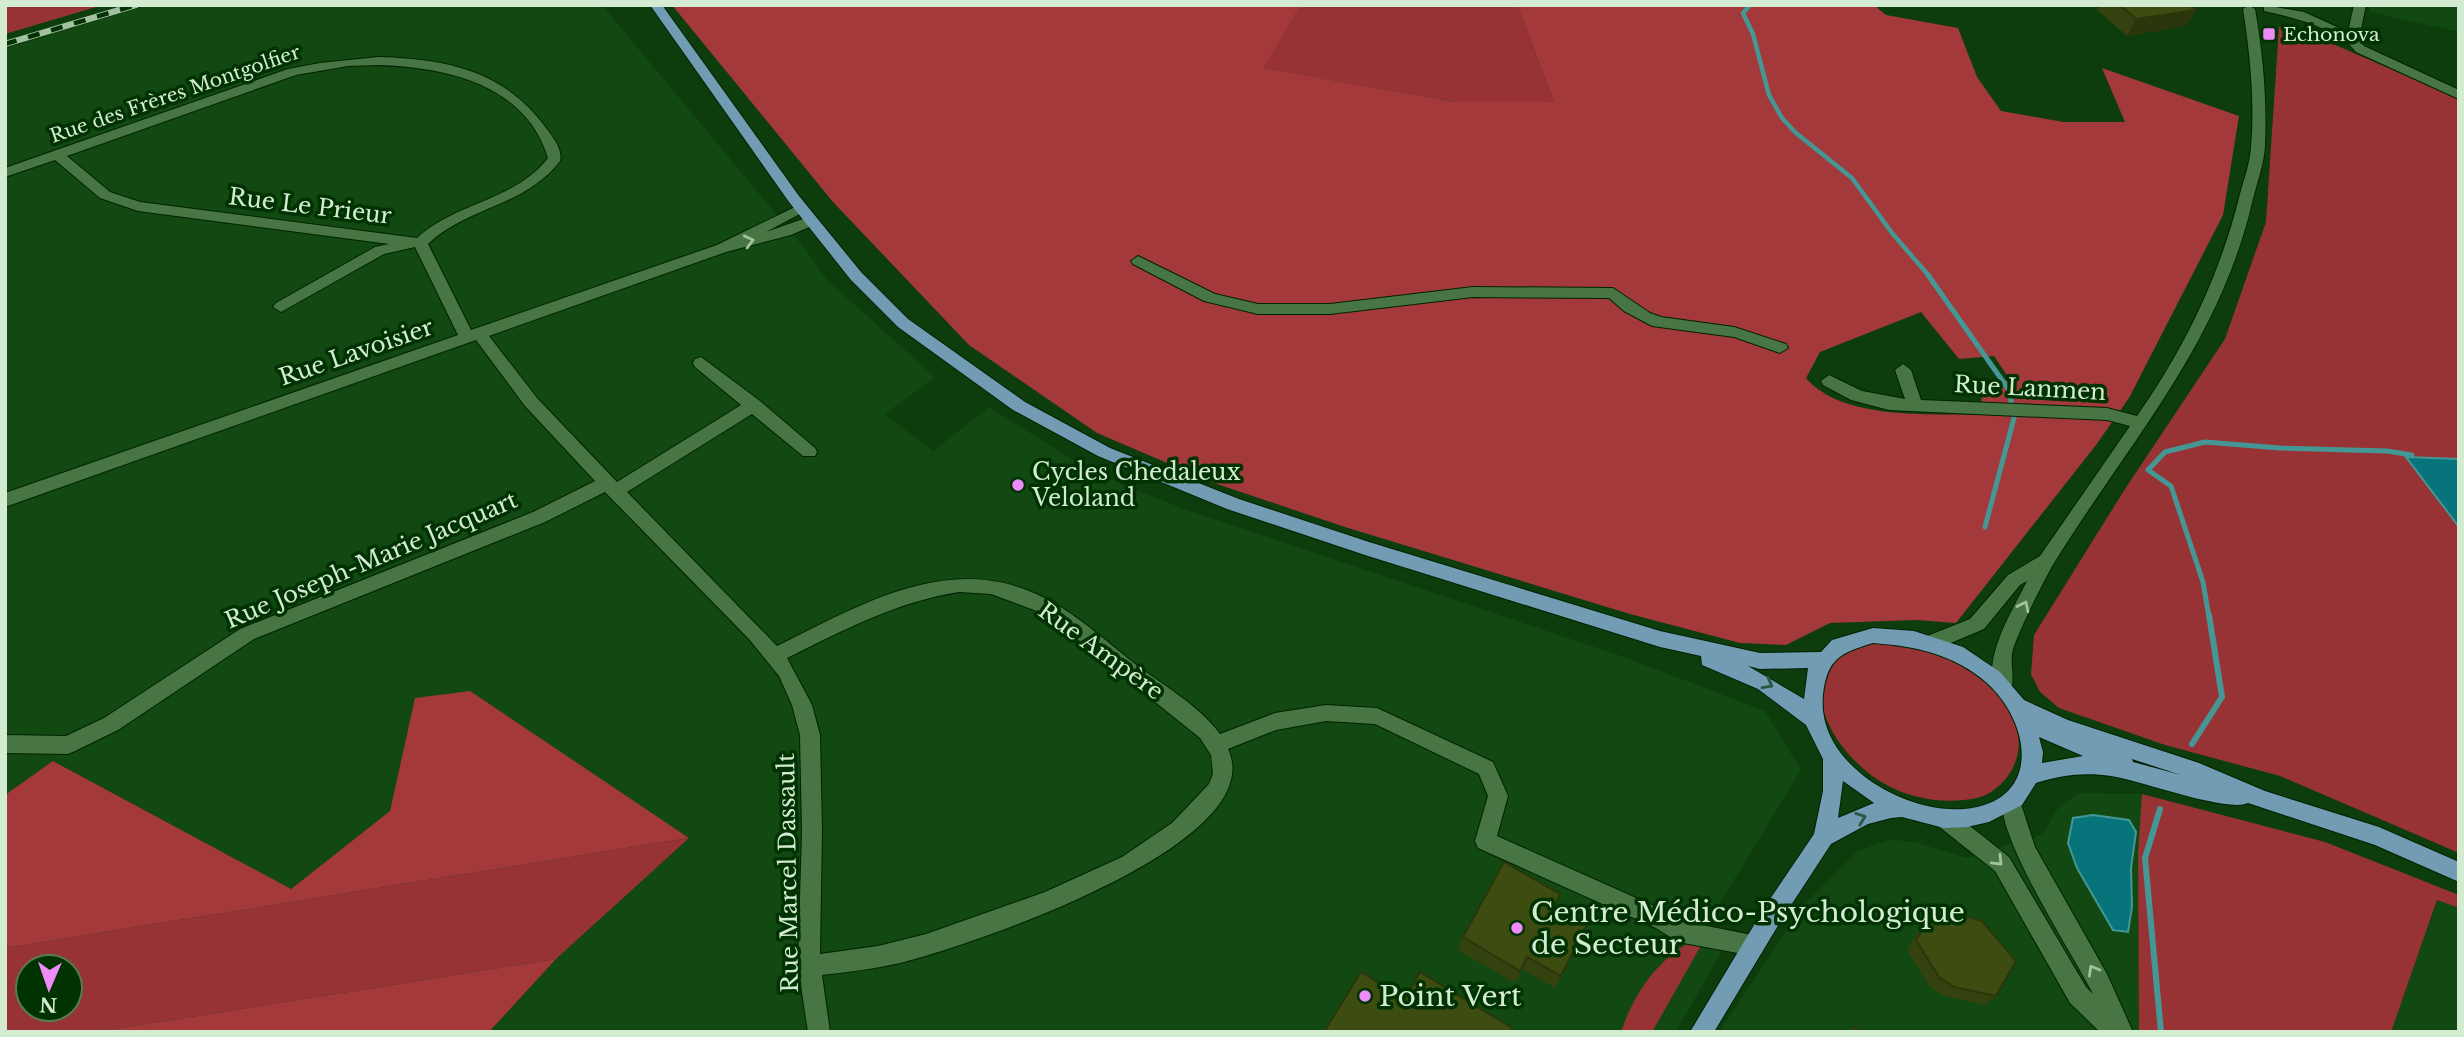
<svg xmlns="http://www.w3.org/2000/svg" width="2464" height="1037" font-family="'Libre Baskerville',serif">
  <rect width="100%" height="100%" fill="#0d3d0d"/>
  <path fill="#124812" d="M149,5h453l203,244 23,32 107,96 -50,37 48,37 56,-44 104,65 91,37 440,148 141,54 36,59 -95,156 28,10 -14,18 -44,78h-1187l67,-73 132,-121 -273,-140 -25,113 -100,78 -236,-128 -49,34v-746z
    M2370,5h89v27l-89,-20z
    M2079,793l63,1 -4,59 1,179h-420l84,-126 55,-55 33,-12 26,4 50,15 76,-24 15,-26z
    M2438,900l21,8v124h-68z"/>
  <path fill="#983335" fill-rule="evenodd" d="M5,5h98l-98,29z
    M1301,5h216l37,97h-98l-194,-34z
    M2287,24c57,25 115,49 172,76v359l-52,-1 52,69v326l-179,-77 -115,-31 -106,-37 -19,-16 -9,-18 3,-39 91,-146 100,-150 41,-117 13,-195z
    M1873,640c17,2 48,1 63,7 43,20 106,74 74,126 -7,11 -20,22 -33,25 -31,6 -64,2 -92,-14 -44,-24 -97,-98 -37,-135 7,-4 17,-6 25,-9z
    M2142,794l183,48 134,53v13l-22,-8 -46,132h-252l-1,-179z
    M689,838l-133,121 -460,73h-91v-84zM28,967h42v42h-42z
    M1690,942h13l-51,90h-31c12,-36 35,-71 69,-90z"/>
  <path fill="#a3393a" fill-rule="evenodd" d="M672,5h629l-38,63 193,34h98l-37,-97h357l12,10 72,13 19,49 24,34 63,11h61l-23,-54 137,48 -16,99 -94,183 -33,47 -140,178 -40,-3 -86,3 -44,22 -46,-2 -110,-29 -285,-87 -131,-44 -117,-50 -128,-88 -136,-143zM1921,312l38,47 35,-3 16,24 -29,2 1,33c-52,-2 -139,6 -176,-37l14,-26z
    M470,691l219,147 -684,110v-153l48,-34 238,128 99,-78 25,-113z
    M556,959l-67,73h-393z"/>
  <path fill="#07737a" stroke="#449794" stroke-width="2" d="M2406,457l53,2v68z
    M2093,815l36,5 7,12 -5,36 1,39 -4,25 -15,-2 -36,-62 -9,-25 5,-25z"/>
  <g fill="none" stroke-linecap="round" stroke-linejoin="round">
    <path stroke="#449794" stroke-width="4.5" d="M1750,5l-7,8 10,21 16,61 13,23 14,15 56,45 40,55 38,44"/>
    <path stroke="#449794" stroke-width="5" d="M1928,275l81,115 5,28 -29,109
      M2209,617l-6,-35 -32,-96 -23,-16 17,-18 40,-10 75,6 107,3 25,4"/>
    <path stroke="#449794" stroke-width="6" d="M2192,744l30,-47 -13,-82
      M2160,809l-15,49 16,174"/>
    <defs>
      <path id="minor" d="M2249,5l6,4c8,45 12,91 10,137 -1,19 -9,39 -13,57 -34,143 -123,239 -198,360 -11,19 -34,65 -41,86 -4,14 3,29 -3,42l-7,2 -7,-2c-15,-32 17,-81 31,-110l-7,4 -36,44 -50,21 -7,-2 -2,-6 2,-6 43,-17 38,-44 32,-19 90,-130 -23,-6 -218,-10 -38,-10 -28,-15 -2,-4 8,-6 33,16 43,8 -10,-29 8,-6 8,6 10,30 186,8 30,8c48,-68 83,-141 103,-222 4,-15 10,-31 11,-47 4,-46 -1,-93 -8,-138z
        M2264,5l40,7 44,20 6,-27h12l-7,34 5,7 95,44v9l-103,-47c-17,-24 -65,-35 -92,-41z
        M378,57c68,2 126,13 168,71 7,9 17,22 14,33 -34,45 -93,46 -132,83l43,86 246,-85 80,-39 5,-2 7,5 -43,23 40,-14h10l2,3 -2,3 -25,11 -65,17 -237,84 48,62 80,84 124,-77 -46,-38 -2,-4 2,-4 6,-2 59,44 55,47 2,4 -2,4h-12l-51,-42 -125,78 150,154c78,-38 164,-91 252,-55 38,15 70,44 101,69 30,24 67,43 90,74l55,-21 51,-8 51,3 116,54 15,34 -11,40 175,78 10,7 80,16 3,8 -3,8 -8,3 -76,-14 -22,-14 -178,-80 -3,-7 13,-45 -9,-22 -104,-50 -49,-3 -50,9 -48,19c45,96 -263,198 -328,214 -26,6 -52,9 -78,12l8,57h-22l-10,-66 4,-135 -2,-96 -8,-30 -13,-29 -30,-37 -144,-147 -60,30 -291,117 -136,91 -43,21 -7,3 -63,-1v-18l61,1 38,-18 136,-89 293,-117 62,-31 -70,-75 -49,-66 -471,167v-14l453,-158 -43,-88 -31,7 -103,58 -8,-5 3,-4 99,-56 14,-3 -251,-33 -38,-13 -45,-38 -50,17v-9l283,-99 32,-6zM378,65c67,2 148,19 170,93 -33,43 -92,44 -131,80l-277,-36 -30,-10 -43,-36 229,-81 52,-9zM959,592l32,2 43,16 49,34 117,94 11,17 2,19 -4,10 -37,39 -50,34 -77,35 -119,42 -48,12 -58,8 2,-123 -2,-96 -8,-30 -25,-47c57,-28 109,-56 172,-66z
        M1138,256l77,38 43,10h72l143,-17 140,1 37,25 11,4 73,10 52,17 2,4 -8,5 -46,-16 -82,-11 -28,-15 -15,-13 -136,-1 -143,17h-72l-54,-13 -71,-37 -2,-3z
        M2011,793l7,2 17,52 72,127 26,58h-33l-30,-29 -75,-132 -58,-46 -3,-7 3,-7 7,-2 7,2 58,46 77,130 7,7c-17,-35 -104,-167 -89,-199z"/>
      <path id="major" d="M650,5h12l137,191 62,76 47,47 117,83 85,46 129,51 130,43 291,89 100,22 61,-1 11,-12 41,-12 41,3 49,16 37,25 24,28 44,20 131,43 66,28 114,36 80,35v20l-84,-37 -127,-42c-21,10 -108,-23 -137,-27 -26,-4 -50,-1 -75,7l-14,22 -33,17 -22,5 -23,1 -42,-11 -11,1 -23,6 -37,20 -49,75 -68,113h-24l76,-127 48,-71 9,-43v-32l-17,-34 -48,-36 -56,-24 -1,-9 -41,-9 -292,-91 -141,-47 -129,-53 -85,-46 -115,-83 -47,-47 -62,-78zM1873,643c42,3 81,11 114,40 45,41 55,119 -23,126 -60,5 -148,-46 -141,-114 4,-36 17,-42 50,-52zM1748,666l12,3 48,-1 -4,31zM2039,737l44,19 -41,7 1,-11zM2132,759l49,16 -48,-13zM1843,781l31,22 -36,15z"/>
    </defs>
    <use href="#minor" stroke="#002201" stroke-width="2"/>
    <use href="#major" stroke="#002201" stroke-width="2"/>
    <use href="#minor" fill="#477544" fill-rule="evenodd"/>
    <use href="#major" fill="#729bb4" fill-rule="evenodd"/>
    <defs>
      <path id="rail" d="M5,44l131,-39"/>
    </defs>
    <use href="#rail" stroke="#a2c1a1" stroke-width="6"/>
    <use href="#rail" stroke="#013202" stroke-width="4.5" stroke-dasharray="12" stroke-linecap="butt"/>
  </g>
  <path fill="#34420f" d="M2097,5h93l6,5 -10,16 -59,10 -30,-26 2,-3z
    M1554,906l33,18 -32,64 -33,-19 -7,14 -57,-33 5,-13z
    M1937,907l59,89 -11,9 -41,-9 -15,-10 -22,-36 20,-33z"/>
  <path fill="#2b360c" d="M2196,10l-10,16 -59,10 9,-17z"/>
  <path fill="#3d4d11" stroke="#2b360c" stroke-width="2" d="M2120,5h70l6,5 -60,9z
    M1504,862l56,32 -6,12 33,18 -26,52 -34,-19 -7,14 -57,-34z
    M1937,907l45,14 34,40 -20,35 -42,-9 -15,-10 -23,-37z
    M1361,972l44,27 15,-27 92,56 -2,4h-186z
    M1855,1027l6,5h-9z"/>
  <defs><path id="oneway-chevron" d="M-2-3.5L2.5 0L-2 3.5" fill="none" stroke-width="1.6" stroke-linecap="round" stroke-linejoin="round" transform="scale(1.75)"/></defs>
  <g stroke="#a2c2a0">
    <use href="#oneway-chevron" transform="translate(749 241) rotate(-14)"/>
    <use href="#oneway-chevron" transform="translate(2024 606) rotate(-64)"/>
    <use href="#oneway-chevron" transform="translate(1998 861) rotate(45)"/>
    <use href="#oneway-chevron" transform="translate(2093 970) rotate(-120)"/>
  </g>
  <g stroke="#295740">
    <use href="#oneway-chevron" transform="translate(1768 684) rotate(29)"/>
    <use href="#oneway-chevron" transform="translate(1861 818) rotate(-20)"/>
  </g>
  <g fill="#ed8cf9" stroke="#013202" stroke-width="2.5">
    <rect x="2262" y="27" width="14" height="14" rx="3.5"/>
    <circle cx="1018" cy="485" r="7"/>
    <circle cx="1517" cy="928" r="7"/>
    <circle cx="1365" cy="996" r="7"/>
  </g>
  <g text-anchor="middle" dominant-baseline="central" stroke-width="7" stroke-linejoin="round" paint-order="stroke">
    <g font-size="19" fill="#d3ecd1" stroke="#013202" text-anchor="start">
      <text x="2283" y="34">Echonova</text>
    </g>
    <g font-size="19" fill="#d3ecd1" stroke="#013202">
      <text transform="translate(175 94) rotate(-19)">Rue des Frères Montgolfier</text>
    </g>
    <g font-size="23" fill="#d3ecd1" stroke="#013202">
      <text transform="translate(310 206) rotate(7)">Rue Le Prieur</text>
      <text transform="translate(356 352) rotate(-19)">Rue Lavoisier</text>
      <text transform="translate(2030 388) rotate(3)">Rue Lanmen</text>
      <text transform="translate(371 560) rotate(-23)">Rue Joseph-Marie Jacquart</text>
      <text transform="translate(1101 651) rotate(36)">Rue Ampère</text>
      <text transform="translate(788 873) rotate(-91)">Rue Marcel Dassault</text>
    </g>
    <g font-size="23" fill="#d3ecd1" stroke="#013202" text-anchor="start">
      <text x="1032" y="472">Cycles Chedaleux<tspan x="1032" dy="26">Veloland</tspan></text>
    </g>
    <g font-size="28" fill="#d3ecd1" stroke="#013202" text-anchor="start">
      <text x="1531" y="912">Centre Médico-Psychologique<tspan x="1531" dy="32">de Secteur</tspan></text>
      <text x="1379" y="996">Point Vert</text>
    </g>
  </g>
  <rect width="2464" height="1037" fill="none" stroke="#d3ecd1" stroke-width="14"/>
  <g transform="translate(49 988) rotate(182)"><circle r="33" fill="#013202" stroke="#557c55" stroke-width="2"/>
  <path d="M0-5L12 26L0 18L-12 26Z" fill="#ed8cf9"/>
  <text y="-10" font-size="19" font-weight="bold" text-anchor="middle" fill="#d3ecd1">N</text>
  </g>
</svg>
